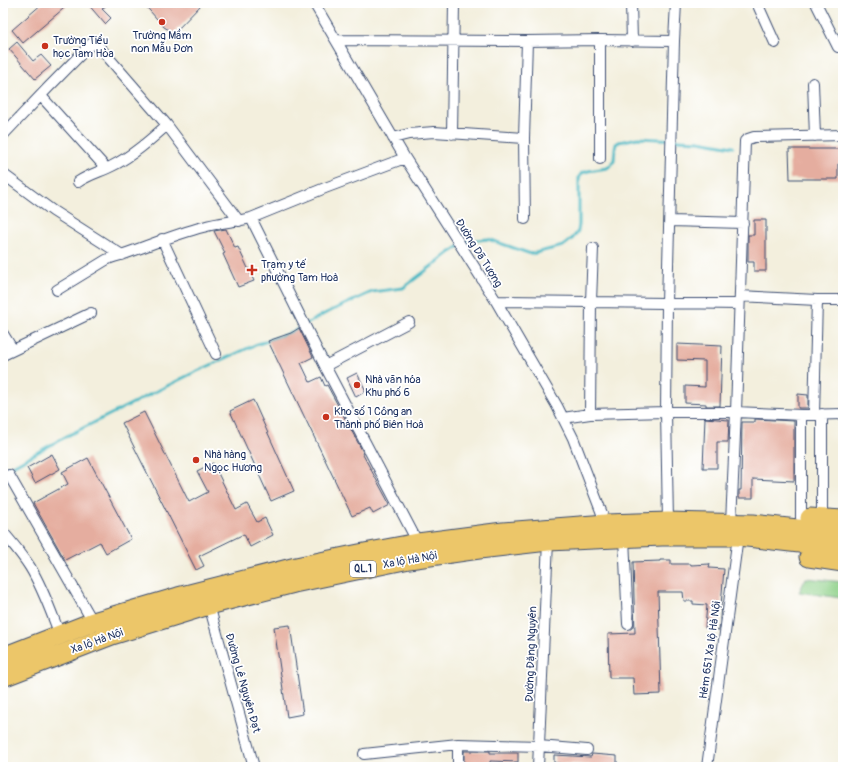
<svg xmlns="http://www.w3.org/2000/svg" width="846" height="770" font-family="Pangolin,sans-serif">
  <rect width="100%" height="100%" fill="#fff"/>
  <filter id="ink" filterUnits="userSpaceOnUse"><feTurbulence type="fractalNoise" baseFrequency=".025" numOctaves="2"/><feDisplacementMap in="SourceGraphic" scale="8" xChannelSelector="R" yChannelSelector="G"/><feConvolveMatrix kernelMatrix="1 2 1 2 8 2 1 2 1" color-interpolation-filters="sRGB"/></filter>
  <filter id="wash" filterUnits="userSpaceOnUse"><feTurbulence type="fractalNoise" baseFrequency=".012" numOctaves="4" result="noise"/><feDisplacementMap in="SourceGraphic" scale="16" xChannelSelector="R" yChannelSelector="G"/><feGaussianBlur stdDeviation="0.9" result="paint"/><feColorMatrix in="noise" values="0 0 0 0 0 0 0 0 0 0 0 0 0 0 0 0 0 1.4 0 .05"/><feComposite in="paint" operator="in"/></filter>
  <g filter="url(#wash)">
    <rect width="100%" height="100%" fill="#f3efdd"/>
    <path fill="#8ed088" stroke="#548073" d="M806,578l37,4v16h-2l-42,-6z"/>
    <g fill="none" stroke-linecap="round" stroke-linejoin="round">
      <path stroke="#4cb9c5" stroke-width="3" d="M3,469l6,-1 58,-32 124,-62 64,-29 36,-12 33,-19 48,-22 31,-4 46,-35 19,-12 20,-2 43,15 32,-8 10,-8 5,-7 1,-6v-48l3,-4 6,-2 19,-3 4,-3 3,-5 1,-12 1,-4 3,-2 19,-4 61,3 34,6"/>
    </g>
    <g id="blocks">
      <path fill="#e5ad9f" d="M43,3h27l-47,40 -11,-13z
        M87,3h22l-7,6 9,9 -6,6z
        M143,3h60l-29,30 -10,-6z
        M17,42l16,19 8,-6 10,11 -16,13 -26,-30z
        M789,149h54v16l-5,-1v15h-48z
        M754,220h12v51h-12v-9h-6v-27h6z
        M226,229l9,19 3,-1 16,34 -16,6 -15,-33 2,-1 -11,-22z
        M299,328l14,29 -12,6 9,19 11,-5 4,9 2,-1 36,67 -1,1 28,52 -17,9 -3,-6 -18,8 -84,-175 23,-8z
        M677,344l45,2 -2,60h-14v-2l-21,-1v-17l20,1v-26l-28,-1z
        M357,373l9,18 -10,6 -9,-19z
        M798,394l10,1v13h-10z
        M253,400l41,91 -23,10 -41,-90z
        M144,412l45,90 19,-10 -11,-21 16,-8 23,47 11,-6 10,18 8,-4 8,17 -23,12 -6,-13 -45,22 5,10 -8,4 -74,-147z
        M705,418l24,2 -1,22h-11v26h-14z
        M755,419l39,2v60l-41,-2v19h-14v-8h2l1,-68h13z
        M52,454l8,15 -25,14 -8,-15z
        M88,458l43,81 -25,14 -6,-11 -35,18 -32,-57 35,-19 -6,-12z
        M660,560h11v4h20v1l19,-1 -1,4 15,1 -5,61 -14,-2 2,-23 -14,-1v-3h-9l-1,-9h-25l3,102 -27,1 -1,-17h-24l-1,-44 27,-1 -2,-71 27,-1z
        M290,625l13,89 -16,3 -13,-90z
        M464,751h26v2h28v9l-28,-1v6h-26z
        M592,754l25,2v11h-27v-2l-36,-2v-8l37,2z"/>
    </g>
  </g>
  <g filter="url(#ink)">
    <use href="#blocks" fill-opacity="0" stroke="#3b4c71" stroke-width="1"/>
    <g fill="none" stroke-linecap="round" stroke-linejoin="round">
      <defs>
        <path id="street" d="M314,3l91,155 91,143 61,105 16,32 33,86
          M631,3l1,38
          M757,3l18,40
          M816,3l22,44
          M337,40l190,1 73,-1 74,1
          M813,83l2,53
          M41,96l65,72
          M452,134l2,-131
          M3,135c30,-32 60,-63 91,-94l73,84 72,96
          M393,138l16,-4 25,-2 90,6
          M600,159v-119
          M3,174l50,37 69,44
          M78,182c12,-8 22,-10 34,-16 20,-10 38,-26 55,-41
          M251,218l74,148 93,177
          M525,219l-1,-81 3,-97
          M670,221l73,2
          M162,239l54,115
          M57,290l49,-30c6,-3 12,-4 18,-6 26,-9 52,-20 79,-27 16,-5 32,-5 48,-9l74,-30 80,-30
          M740,296l77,4h26
          M496,301l95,1 148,2
          M3,334l10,16
          M3,355l88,-42
          M325,366l84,-44
          M590,414l1,-112 2,-54
          M814,414l3,-114
          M563,418l27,-4 76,-2h70l65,3 42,-1
          M9,475l84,147
          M801,518v-103
          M822,519v-105
          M668,522l-2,-110 1,-109 7,-262 2,-38
          M731,523l5,-111 9,-271 3,-2 6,-2 89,-2
          M3,532c9,11 19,22 27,35 13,21 21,45 30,68
          M624,538l4,86
          M209,605l45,162
          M458,744v23
          M364,754l94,-10 81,2 48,4
          M538,767l10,-226
          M707,767l31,-231"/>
        <path id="highway" d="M810,518l33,2
          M809,557l34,5
          M3,657l90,-35 85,-25 118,-30 63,-13 59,-11 85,-11 103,-8 62,-2 85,2 90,10
          M3,677l109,-42 97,-30 85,-22 115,-24 70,-10 69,-8 114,-5h76l105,12"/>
      </defs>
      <use href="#street" stroke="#3b4c71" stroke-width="12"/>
      <use href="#highway" stroke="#3b4c71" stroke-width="21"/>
      <use href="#street" stroke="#fff" stroke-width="10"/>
      <use href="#highway" stroke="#ecc669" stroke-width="19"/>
    </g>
  </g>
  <g fill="#c8321e" stroke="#fff" stroke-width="1.5">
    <circle cx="162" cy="22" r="4"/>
    <circle cx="45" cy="46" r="4"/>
    <path d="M250 264h4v4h4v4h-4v4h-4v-4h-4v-4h4z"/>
    <circle cx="357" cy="385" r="4"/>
    <circle cx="326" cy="417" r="4"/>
    <circle cx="196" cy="460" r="4"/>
  </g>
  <g text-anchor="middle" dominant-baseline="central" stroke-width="3.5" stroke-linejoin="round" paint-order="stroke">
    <rect fill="#fff" stroke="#5f6d8e" stroke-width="1" x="350" y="561" width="26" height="16" rx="3"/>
    <g font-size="10" font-weight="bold" fill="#1b2f5e">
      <text x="363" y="569">QL.1</text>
    </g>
    <g font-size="11" fill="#1b2f5e" stroke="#fff" text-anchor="start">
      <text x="162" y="35" text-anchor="middle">Trường Mầm<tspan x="162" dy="13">non Mẫu Đơn</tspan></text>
      <text x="53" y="40">Trường Tiểu<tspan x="53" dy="13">học Tam Hòa</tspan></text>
      <text x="261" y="264">Trạm y tế<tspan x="261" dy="13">phường Tam Hoà</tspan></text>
      <text x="365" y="379">Nhà văn hóa<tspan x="365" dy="13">Khu phố 6</tspan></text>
      <text x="334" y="411">Kho số 1 Công an<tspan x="334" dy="13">Thành phố Biên Hoà</tspan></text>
      <text x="204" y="454">Nhà hàng<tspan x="204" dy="13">Ngọc Hương</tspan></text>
    </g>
    <g font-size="11" fill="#1b2f5e" stroke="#fff">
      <text transform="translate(479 253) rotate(58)">Đường Dã Tượng</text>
      <text transform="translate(410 560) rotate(-10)">Xa lộ Hà Nội</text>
      <text transform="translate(97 641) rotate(-20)">Xa lộ Hà Nội</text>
      <text transform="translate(710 650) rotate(-82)">Hẻm 651 Xa lộ Hà Nội</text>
      <text transform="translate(531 654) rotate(-88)">Đường Đặng Nguyên</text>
      <text transform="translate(243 683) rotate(74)">Đường Lê Nguyên Đạt</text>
    </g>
  </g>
  <rect width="846" height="770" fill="none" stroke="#fff" stroke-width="16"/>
</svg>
